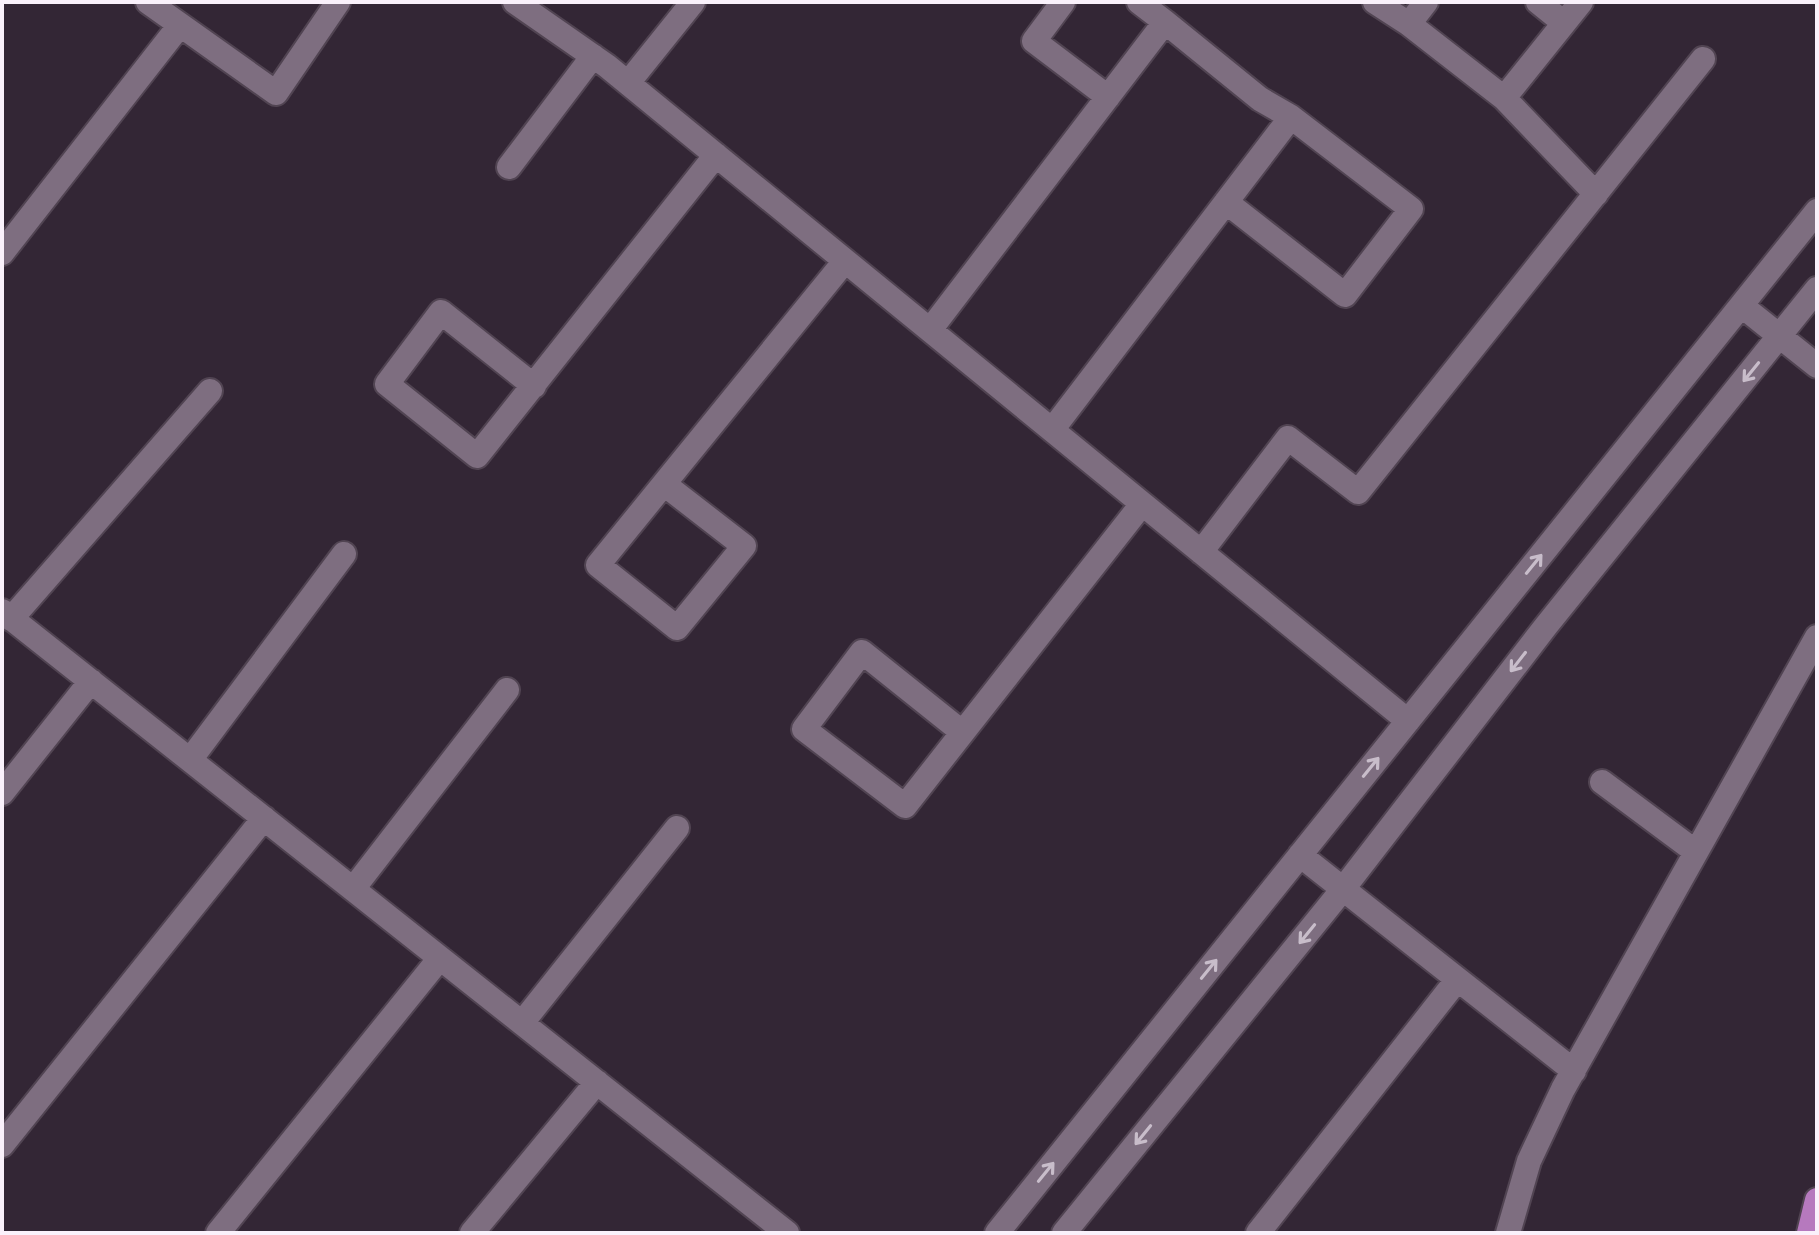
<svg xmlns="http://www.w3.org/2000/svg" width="1819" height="1235" font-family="Barlow,sans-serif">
  <rect width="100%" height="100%" fill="#332635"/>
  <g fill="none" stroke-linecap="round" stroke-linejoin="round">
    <defs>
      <path id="minor" d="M148,2l128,91 62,-91
        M515,2l92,64 801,655
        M1063,2l-29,39 74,56
        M1375,2l34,22
        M1426,2l-17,22 95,74 77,-96
        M1538,2l26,21
        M1165,22l95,77 31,18
        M628,83l65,-81
        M1504,98l92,96
        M509,167l84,-111
        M2,253l178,-228
        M1742,306l75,60
        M930,330l235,-308 -26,-20
        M534,386l-93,-74 -54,72 90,72 239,-301
        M1052,430l239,-313 120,92 -66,86 -119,-93
        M664,484l80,62 -67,82 -79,-63 247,-304
        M1201,552l87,-114 70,54 345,-433
        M2,611l785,622
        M11,619l199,-228
        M962,732l-100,-80 -58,77 101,77 237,-302
        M190,760l154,-206
        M1602,782l94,70
        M2,793l89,-112
        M1300,855l274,216
        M353,889l154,-199
        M522,1023l155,-195
        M2,1145l262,-327
        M218,1233l222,-275
        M472,1233l125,-151
        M997,1233l820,-1022
        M1064,1233l279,-344 203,-263 271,-337
        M1258,1233l199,-253
        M1508,1233l21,-72 34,-72 254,-452"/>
      <path id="major" d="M1809,1233l8,-33"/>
    </defs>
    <use href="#minor" stroke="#514452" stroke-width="28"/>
    <use href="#major" stroke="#514452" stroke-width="28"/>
    <use href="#minor" stroke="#7e6e80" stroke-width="24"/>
    <use href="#major" stroke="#b679be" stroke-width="24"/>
  </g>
  <defs><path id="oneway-shaft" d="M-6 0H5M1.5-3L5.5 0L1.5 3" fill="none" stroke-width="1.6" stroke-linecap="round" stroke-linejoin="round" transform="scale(2)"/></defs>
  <g stroke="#c8bdca">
    <use href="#oneway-shaft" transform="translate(1751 372) rotate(129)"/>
    <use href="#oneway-shaft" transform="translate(1534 564) rotate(-51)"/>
    <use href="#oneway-shaft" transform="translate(1518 662) rotate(128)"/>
    <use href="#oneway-shaft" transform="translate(1371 767) rotate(-51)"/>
    <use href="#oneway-shaft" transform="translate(1307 934) rotate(129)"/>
    <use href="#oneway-shaft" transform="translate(1209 969) rotate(-51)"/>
    <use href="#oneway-shaft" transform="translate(1143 1135) rotate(129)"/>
    <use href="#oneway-shaft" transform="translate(1046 1172) rotate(-51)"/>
  </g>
  <rect width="1819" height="1235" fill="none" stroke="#faf1fb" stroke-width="8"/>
</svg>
